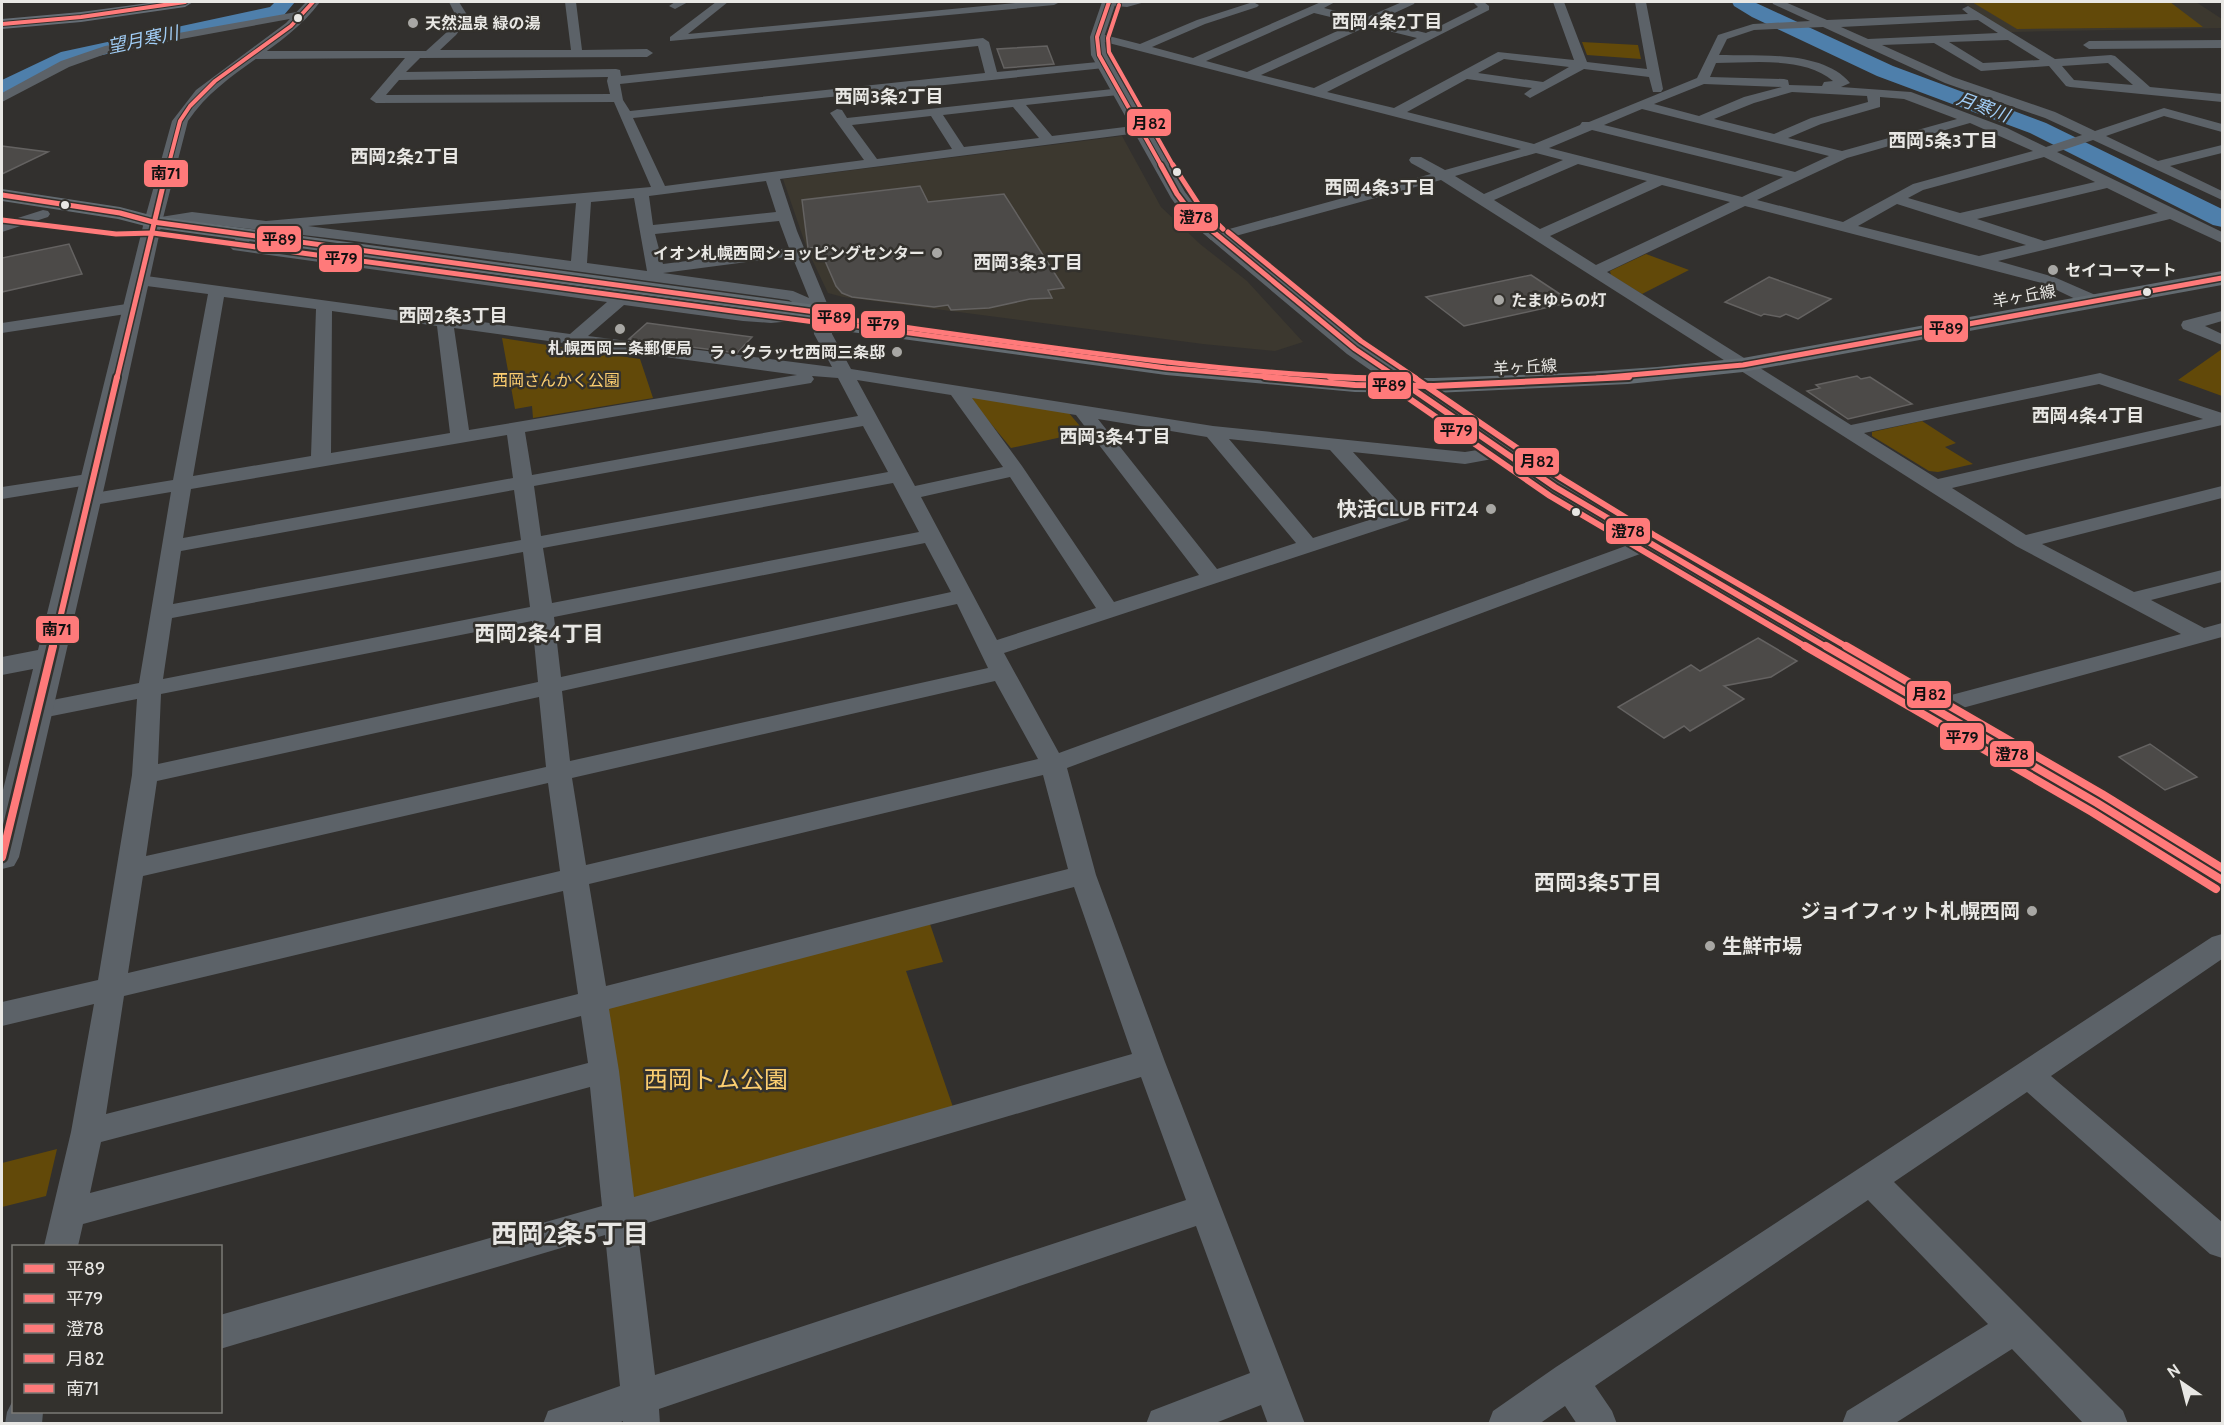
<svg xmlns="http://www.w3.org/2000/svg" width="2224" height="1425" font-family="Cabin,'Noto Sans JP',sans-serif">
  <rect width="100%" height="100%" fill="#32302e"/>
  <path fill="#3c382f" d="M1962,2h234l26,17v9l-212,4z
    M1122,136l39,71 39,37 47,37 56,61 -28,9 -72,-7 -360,-47 -15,-4 -21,-44 -24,-70z"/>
  <path fill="#624909" d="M1972,2h198l33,25 -186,2z
    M1582,42l56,3 3,14 -54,-4z
    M1646,254l43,16 -47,24 -31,-19 -1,-4z
    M502,338l138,21 13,39 -120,20 -1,-12 -17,3z
    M2222,349v47l-44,-16z
    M968,396l100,16 17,20 -74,16z
    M1922,421l34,22 -11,4 28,17 -35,8 -9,-1 -57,-35v-4z
    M930,924l13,38 -37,9 48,139 -322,93 -25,-195z
    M57,1149l-11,47 -44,11v-44z"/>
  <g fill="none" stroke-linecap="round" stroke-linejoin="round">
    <path fill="#4e7fab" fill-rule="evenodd" d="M275,2h20l-11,13 -209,46 -65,32 -8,2v-15l59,-28 195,-42 14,-3z
      M1732,2h22l139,64 153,57 176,86v18l-9,-2 -183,-92 -153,-57 -125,-59 -18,-11z"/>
  </g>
  <path fill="#4c4a48" stroke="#646261" stroke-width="1.5" d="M1047,46l7,18 -50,4 -7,-19z
    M2,146l46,6 -46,22z
    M920,186l8,16 76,-8 60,94 -16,2 4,8 -22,1 -41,9 -38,2 -3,-5 -14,2 -82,-10 -10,-4 -6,-7 -17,-39 -11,1 -6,-48z
    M69,244l13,30 -80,18v-34z
    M1531,275l41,27 -108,24 -38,-29z
    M1769,277l62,22 -33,20 -12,-5 -6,3 -16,-3 -3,2 -36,-14z
    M647,323l105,14 -15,16 -108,-14z
    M1857,376l4,3 9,-2 42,27 -64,15 -41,-28 13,-3 -4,-3z
    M1758,638l39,23 -26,16 -47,9 20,13 -54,32 -6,-5 -20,12 -46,-31 73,-42 9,6z
    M2150,744l47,33 -32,13 -46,-33z"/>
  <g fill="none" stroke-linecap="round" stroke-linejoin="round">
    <path fill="#5c6268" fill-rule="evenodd" d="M449,2h10l10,16 -13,17 -16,15h131l-6,-48h11l6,48 65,-1 6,4 -6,4 -227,1 -14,14 210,-3 4,1 1,6 362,-38 6,4 8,30 111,-11 2,3 -6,4 -471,50 32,68 199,-26 -34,-47 7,-4 5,1 5,8 275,-30 2,3 -6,4 -92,10 26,31 89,-11 5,1 2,3 -2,3 -366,47 17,52 34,82 1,21 19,35 362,57 252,26 37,-6 7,2 3,4 -3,4 -44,8 -112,-12 55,60 3,4 -3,4 -404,133 55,100 583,-213 7,-2 7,2 3,4 -3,4 -589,220 29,107 69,187 140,362h-37l-7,-19 -48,19h-67l5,-13 99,-38 -54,-147 -537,183 1,15h-37v-3l-6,3h-74l5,-13 72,-25 -15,-151 -385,114v-34l382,-109 -12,-119 -507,137 -5,22h-34l27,-114 23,-128 -92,22v-24l96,-22 34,-205 5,-76 -100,20 -8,-2 -4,-6 4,-6 8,-2 102,-20 32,-191 -83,14 -7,-2 -3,-4 3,-4 7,-2 85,-14 35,-186 -69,-9 -8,-5 2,-3 6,-2 431,59 37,-32 -374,-52 -3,-3 10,-15 5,-2 8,5 -5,9 495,67 28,2 34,-3 -16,-10 -435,-59 -162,-19 -44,3 -3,-3 3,-3 44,-7 74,9 385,-34 -37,-85 -238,1 -6,-4 35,-41 -153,1 -6,-4 6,-4h174l22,-20 9,-13zM978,46l7,27 -355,38 -7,-11 -3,-16zM608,77l-1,4 3,13 -224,1 13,-15zM1013,107l26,31 -75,9 -21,-32zM931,116l21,33 -75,10 -25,-34zM766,181l10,31 -123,13 -4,-29zM634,198l13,73 -60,-8 4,-61zM576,203l-5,58 -263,-35zM779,221l10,27 -126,16 -8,-30zM792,256l17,42 -16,-7 -130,-18zM224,297l92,12 -5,147 -118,20zM624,305l119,16 28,2 42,-4 1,15 18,33 -244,-31zM332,311l105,15 13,107 -119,20zM454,328l343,47 -328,55zM812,376l26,2 20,38 -326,59 -7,-43 280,-48 6,-1 3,-4zM857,380l94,15 52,72 -88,19zM972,398l104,17 123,160 -85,27 -92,-136zM1098,419l109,18 89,106 -79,26zM863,426l25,46 -347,64 -7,-50zM507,435l6,43 -330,60 8,-49zM1229,439l101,11 58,64 -75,24zM1010,477l86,131 -99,32 -76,-143zM893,483l26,49 -367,71 -9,-55zM514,490l7,50 -348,64 8,-53zM925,543l26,49 -390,85 -7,-60zM523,552l7,55 -367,72 9,-61zM957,604l31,64 -418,93 -8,-70zM532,621l6,61 -380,82 3,-70zM995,681l43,78 -452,106 -14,-87zM539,697l7,70 -400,89 11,-75zM1043,775l25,94 -462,117 -17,-102zM548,783l12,88 -432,102 15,-97zM1074,887l58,167 -498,143 -15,-126 -10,-62zM563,891l15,103 -472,120 18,-118zM581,1016l7,47 -498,130 11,-51zM1141,1077l45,123 -531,175 -18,-149z
      M675,2h13l-13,7 -6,-3z
      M716,2h12l-40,32 337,-32h35l-6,3 -384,36v-4z
      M1105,2h40l-18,5 -21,-2z
      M1253,2l6,3 -2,2 -52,17 -53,23 41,11 128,-56h14l-11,6 41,10 37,-16h13l-1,2 -37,17 49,12 52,-26 -5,-5h11l5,4v4l-162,82 67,16 104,-56 76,8 -21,-58h11l23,60 60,7 -12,-67h11l17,87 -2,3h-8l-4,-15 -65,-8 -54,29 -6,-4 8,-6 -65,-9 -60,33 127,32 46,-19 2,-3h7l108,-44 21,-43 35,-11 57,-3 -37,-17 -1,-2h13l42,18 141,-6 -6,-5 6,-3 87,53 56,-4 4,1 35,31 72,7v8l-152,-15 -4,-1 -17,-20 -68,5 -47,-28 -52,2 71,32 102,35 40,19 69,-23 58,16v8l-58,-16 -58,20 52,25 64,-16v8l-52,13 52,25v9l-129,-60 -36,12 165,80v11l-52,-24 -172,42 56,16 46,20 2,4 -2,4h-12l-46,-22 -297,-77 -138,66 244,153 249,-52 122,40v12l-270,63 74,47 196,-49v12l-180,46 92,48 88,-22v12l-71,18 53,28 18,-5v14l-289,79 -8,-2 -4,-6 4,-6 256,-68 -165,-88 -575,-366 -220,60h-10l-3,-3 3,-3 220,-60 -20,-11 -2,-3 2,-3h10l24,13 76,-21 -428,-110 -2,-2 6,-4 43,11 57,-24zM1314,13l41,10 -108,49 -41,-11zM1978,20l20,13 -130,6 -27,-12zM1368,26l49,12 -103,50 -53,-13zM1823,27l122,56 100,35 37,17 -36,12 -39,-19 -96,-36 -70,-5 9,-4c-27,-33 -92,-27 -131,-28l8,-16 27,-9zM2008,40l32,20 -57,3 -34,-21zM1504,59l65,8 -26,15 -65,-9zM1716,63c36,0 88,-7 117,18l-9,1 -2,4 -33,-1 -1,-5 -4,-1 -74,-2zM2108,63l25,22 -59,-5 -12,-14zM1704,84l78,3 -38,10 -45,19 -45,-12zM1792,92l75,4 1,6 -57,16 -37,16 -60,-15 40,-16zM1880,97l24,2 53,20 -115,32 -54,-13 33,-14 59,-17zM1642,109l187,47 -34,16 -191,-47zM1970,123l63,28 -120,33 -70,38 -86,-22 90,-42zM1592,130l191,47 -41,20 -193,-49zM1536,153l27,7 -79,34 -29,-18zM2044,157l51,25 -135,31 -52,-15 15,-8zM1578,164l69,17 -107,48 -46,-29zM1662,185l68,17 -134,63 -46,-29zM2107,188l51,25 -114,28 -67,-22zM1897,204l129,41 -47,11 -121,-30zM2099,384l104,35 -265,60 -74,-46z
      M302,11l4,1v4l-195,36 -42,15 -67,35v-9l59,-32 44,-15z
      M2222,40v8l-133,1 -6,-4 6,-4z
      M43,210l5,1 2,3 -2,3 -46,15v-9z
      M133,303l8,5 -2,4 -137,21v-10z
      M2222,311v10l-17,5 17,8v11l-39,-16 -2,-4 2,-4z
      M94,473l7,2 3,4 -3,4 -99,16v-12z
      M2222,934v25l-171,117 171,146v36l-12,-4 -183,-162 -133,90 229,229 5,13h-44l-72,-75 -118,75h-52l5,-13 141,-87 -120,-124 -273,186 17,25 5,13h-40l-12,-18 -26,18h-51l5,-13 63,-44 656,-430z
      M14,1398v14h29l-1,12h-37l2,-12z"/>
    <path fill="#5c6268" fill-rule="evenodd" d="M306,2h14c-36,49 -98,68 -132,119l-26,101 -56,257 -87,378 -5,9 -12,3v-75l31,-125 -31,6v-18l36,-7 106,-428 28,-101 24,-31 90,-67z
      M1102,2h14l-12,35 3,18 78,137 15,19 163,133 201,138 94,56 450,257 114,69v28l-12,-3 -124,-78 -540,-319 -199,-138 -161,-135 -15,-21 -80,-143 -1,-18z"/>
    <path fill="#656d75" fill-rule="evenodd" d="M156,2h37l-8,5 -104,15 -79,7v-10l79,-7z"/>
    <path fill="#636b71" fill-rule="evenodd" d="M2,189l118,18 34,9 669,90 33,13 184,25 189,23 126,11h79l137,-5 86,-6 86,-9 479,-87v14l-479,87 -115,12 -194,9 -79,-1 -189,-17 -315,-43 -33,-13 -665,-91 -35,-9 -116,-18z"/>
    <defs>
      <path id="bus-1-far1" d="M2,195l118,18 33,9 670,91 28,12 315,43 116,10
        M1597,378l146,-13 479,-87"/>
      <path id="bus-1" d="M1265,377l90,8 79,1 195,-9"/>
      <path id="bus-2-far2" d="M2,220l114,14 37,-1 669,90 30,-3c171,23 342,51 515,58"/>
      <path id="bus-2-far1" d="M1330,377l51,2 169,117 258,152"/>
      <path id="bus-2" d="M1805,646l287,166 124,77"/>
      <path id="bus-3-far3" d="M1109,2l-12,35 2,18 63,112"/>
      <path id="bus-3-far2" d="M1161,165l16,29 16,21 162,134 43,29"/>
      <path id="bus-3-far1" d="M1395,377l160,110 273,161"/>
      <path id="bus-3" d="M1826,646l271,157 125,77"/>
      <path id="bus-4-far3" d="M1119,5l-11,33 1,14 65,115"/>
      <path id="bus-4-far2" d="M1173,165l28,43 22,21
        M1228,232l133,109 55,37"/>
      <path id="bus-4-far1" d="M1413,377l148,101 93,57 195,113"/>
      <path id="bus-4" d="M1846,646l256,148 120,74"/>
      <path id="bus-5-far3" d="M2,24l79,-7 104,-15
        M168,167l12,-46 10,-15 25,-25 76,-55 22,-24"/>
      <path id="bus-5-far2" d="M117,378l51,-213"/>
      <path id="bus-5-far1" d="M53,648l64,-271"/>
      <path id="bus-5" d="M2,857l51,-211"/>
    </defs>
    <use href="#bus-1-far1" stroke="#33312d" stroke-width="8"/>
    <use href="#bus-1" stroke="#33312d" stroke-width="10"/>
    <use href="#bus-2-far2" stroke="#33312d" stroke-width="8"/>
    <use href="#bus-2-far1" stroke="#33312d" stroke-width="10"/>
    <use href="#bus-2" stroke="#33312d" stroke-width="13"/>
    <use href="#bus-3-far3" stroke="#33312d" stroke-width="6"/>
    <use href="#bus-3-far2" stroke="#33312d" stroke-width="8"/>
    <use href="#bus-3-far1" stroke="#33312d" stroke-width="10"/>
    <use href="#bus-3" stroke="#33312d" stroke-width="13"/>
    <use href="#bus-4-far3" stroke="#33312d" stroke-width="6"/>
    <use href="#bus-4-far2" stroke="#33312d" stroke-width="8"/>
    <use href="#bus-4-far1" stroke="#33312d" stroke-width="10"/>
    <use href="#bus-4" stroke="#33312d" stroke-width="13"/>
    <use href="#bus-5-far3" stroke="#33312d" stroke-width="6"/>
    <use href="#bus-5-far2" stroke="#33312d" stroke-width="8"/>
    <use href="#bus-5-far1" stroke="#33312d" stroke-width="10"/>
    <use href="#bus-5" stroke="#33312d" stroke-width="13"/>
    <use href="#bus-1-far1" stroke="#ff7a7a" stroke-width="5"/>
    <use href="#bus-1" stroke="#ff7a7a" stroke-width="6"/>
    <use href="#bus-2-far2" stroke="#ff7a7a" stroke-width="5"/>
    <use href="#bus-2-far1" stroke="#ff7a7a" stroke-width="6"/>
    <use href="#bus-2" stroke="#ff7a7a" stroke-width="8"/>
    <use href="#bus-3-far3" stroke="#ff7a7a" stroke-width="4"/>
    <use href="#bus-3-far2" stroke="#ff7a7a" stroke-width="5"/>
    <use href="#bus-3-far1" stroke="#ff7a7a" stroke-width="6"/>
    <use href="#bus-3" stroke="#ff7a7a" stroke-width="8"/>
    <use href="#bus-4-far3" stroke="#ff7a7a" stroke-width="4"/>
    <use href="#bus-4-far2" stroke="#ff7a7a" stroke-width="5"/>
    <use href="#bus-4-far1" stroke="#ff7a7a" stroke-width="6"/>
    <use href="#bus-4" stroke="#ff7a7a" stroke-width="8"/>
    <use href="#bus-5-far3" stroke="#ff7a7a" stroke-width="4"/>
    <use href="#bus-5-far2" stroke="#ff7a7a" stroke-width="5"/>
    <use href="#bus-5-far1" stroke="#ff7a7a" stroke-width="6"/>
    <use href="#bus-5" stroke="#ff7a7a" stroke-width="8"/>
  </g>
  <g fill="#e8e7e4" stroke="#33312d" stroke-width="2">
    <circle cx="298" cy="18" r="5"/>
    <circle cx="1177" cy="172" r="5"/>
    <circle cx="65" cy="205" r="5"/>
    <circle cx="2147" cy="292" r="5"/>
    <circle cx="1576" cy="512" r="5"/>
  </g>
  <g fill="#a8a7a4" stroke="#33312d" stroke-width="2">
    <circle cx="413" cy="23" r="6"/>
    <circle cx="937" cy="253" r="6"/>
    <circle cx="2053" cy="270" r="6"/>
    <circle cx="1499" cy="300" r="6"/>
    <circle cx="620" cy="329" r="6"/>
    <circle cx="897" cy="352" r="6"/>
    <circle cx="1491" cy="509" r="6"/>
    <circle cx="2032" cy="911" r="6"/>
    <circle cx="1710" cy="946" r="6"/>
  </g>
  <g text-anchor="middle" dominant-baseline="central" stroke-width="5" stroke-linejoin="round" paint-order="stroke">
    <g font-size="16" font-weight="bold" fill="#e8e7e4" stroke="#33312d" text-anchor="start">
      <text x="425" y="23">天然温泉 緑の湯</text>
      <text x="925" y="253" text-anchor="end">イオン札幌西岡ショッピングセンター</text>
      <text x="2065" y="270">セイコーマート</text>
      <text x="1511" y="300">たまゆらの灯</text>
      <text x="620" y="348" text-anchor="middle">札幌西岡二条郵便局</text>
      <text x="885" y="352" text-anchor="end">ラ・クラッセ西岡三条邸</text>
    </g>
    <g font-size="16" fill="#e8e7e4" stroke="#33312d">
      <text transform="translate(2024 296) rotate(-10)">羊ヶ丘線</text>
      <text transform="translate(1525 367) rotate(-3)">羊ヶ丘線</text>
    </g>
    <g font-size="16" fill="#fcce70" stroke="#33312d">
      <text x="556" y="380">西岡さんかく公園</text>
    </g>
    <g font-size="18" font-weight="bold" fill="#e8e7e4" stroke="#33312d">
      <text x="1387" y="22">西岡4条2丁目</text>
      <text x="889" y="97">西岡3条2丁目</text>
      <text x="1943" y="141">西岡5条3丁目</text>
      <text x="405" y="157">西岡2条2丁目</text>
      <text x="1380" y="188">西岡4条3丁目</text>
      <text x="1028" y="263">西岡3条3丁目</text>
      <text x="453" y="316">西岡2条3丁目</text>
      <text x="2088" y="416">西岡4条4丁目</text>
      <text x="1115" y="437">西岡3条4丁目</text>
    </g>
    <g font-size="18" font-style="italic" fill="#a1cdf6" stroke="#33312d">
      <text transform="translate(143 40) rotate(-12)">望月寒川</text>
      <text transform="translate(1983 107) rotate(20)">月寒川</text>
    </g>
    <g font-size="20" font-weight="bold" fill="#e8e7e4" stroke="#33312d" text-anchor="end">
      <text x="1479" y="509">快活CLUB FiT24</text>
      <text x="2020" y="911">ジョイフィット札幌西岡</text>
      <text x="1722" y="946" text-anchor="start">生鮮市場</text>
    </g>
    <g font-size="21" font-weight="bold" fill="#e8e7e4" stroke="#33312d">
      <text x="539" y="633">西岡2条4丁目</text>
      <text x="1598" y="882">西岡3条5丁目</text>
    </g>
    <g font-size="24" fill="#fcce70" stroke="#33312d">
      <text x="716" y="1079">西岡トム公園</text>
    </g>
    <g font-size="26" font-weight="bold" fill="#e8e7e4" stroke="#33312d">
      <text x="570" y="1234">西岡2条5丁目</text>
    </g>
  </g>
  <g stroke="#33312d" stroke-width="2">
    <rect x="1126" y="108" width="46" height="29" rx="6" fill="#ff7a7a"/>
    <rect x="143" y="159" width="46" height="29" rx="6" fill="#ff7a7a"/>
    <rect x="1173" y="203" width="46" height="29" rx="6" fill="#ff7a7a"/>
    <rect x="256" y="225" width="46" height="28" rx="6" fill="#ff7a7a"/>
    <rect x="318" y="244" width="45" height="29" rx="6" fill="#ff7a7a"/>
    <rect x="811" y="303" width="45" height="29" rx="6" fill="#ff7a7a"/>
    <rect x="860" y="310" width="46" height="29" rx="6" fill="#ff7a7a"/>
    <rect x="1923" y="314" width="46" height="29" rx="6" fill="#ff7a7a"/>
    <rect x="1367" y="371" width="45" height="29" rx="6" fill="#ff7a7a"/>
    <rect x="1433" y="416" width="45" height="29" rx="6" fill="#ff7a7a"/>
    <rect x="1514" y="447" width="46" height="29" rx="6" fill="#ff7a7a"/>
    <rect x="1605" y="517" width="46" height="28" rx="6" fill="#ff7a7a"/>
    <rect x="35" y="615" width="45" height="29" rx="6" fill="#ff7a7a"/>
    <rect x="1906" y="680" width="46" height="29" rx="6" fill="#ff7a7a"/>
    <rect x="1939" y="722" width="46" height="29" rx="6" fill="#ff7a7a"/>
    <rect x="1989" y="740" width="46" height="28" rx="6" fill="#ff7a7a"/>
  </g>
  <g font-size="16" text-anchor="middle" font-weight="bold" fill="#111">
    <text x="1149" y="129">月82</text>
    <text x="166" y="179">南71</text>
    <text x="1196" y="223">澄78</text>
    <text x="279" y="245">平89</text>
    <text x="341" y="264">平79</text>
    <text x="834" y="323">平89</text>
    <text x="883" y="330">平79</text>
    <text x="1946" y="334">平89</text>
    <text x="1389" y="391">平89</text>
    <text x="1456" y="436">平79</text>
    <text x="1537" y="467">月82</text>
    <text x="1628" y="537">澄78</text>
    <text x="57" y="635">南71</text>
    <text x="1929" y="700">月82</text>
    <text x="1962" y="743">平79</text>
    <text x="2012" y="760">澄78</text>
  </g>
  <rect width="2224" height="1425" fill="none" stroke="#e8e7e4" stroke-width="6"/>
  <rect x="12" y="1245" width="210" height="168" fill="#33312d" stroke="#7b7a76" stroke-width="1.5"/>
  <rect x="24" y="1264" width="30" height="9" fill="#ff7a7a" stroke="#7b7a76" stroke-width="1.5"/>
  <text x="66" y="1275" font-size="18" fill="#e8e7e4">平89</text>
  <rect x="24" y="1294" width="30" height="9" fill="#ff7a7a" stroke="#7b7a76" stroke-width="1.5"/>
  <text x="66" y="1305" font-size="18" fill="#e8e7e4">平79</text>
  <rect x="24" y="1324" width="30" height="9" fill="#ff7a7a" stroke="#7b7a76" stroke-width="1.5"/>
  <text x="66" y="1335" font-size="18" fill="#e8e7e4">澄78</text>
  <rect x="24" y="1354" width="30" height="9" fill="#ff7a7a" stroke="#7b7a76" stroke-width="1.5"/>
  <text x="66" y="1365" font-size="18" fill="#e8e7e4">月82</text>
  <rect x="24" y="1384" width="30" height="9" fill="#ff7a7a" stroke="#7b7a76" stroke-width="1.5"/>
  <text x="66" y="1395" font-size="18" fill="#e8e7e4">南71</text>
  <g transform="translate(2182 1383) rotate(325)" stroke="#33312d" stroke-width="4.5" paint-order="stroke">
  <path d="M0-4.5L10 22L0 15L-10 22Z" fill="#e8e7e4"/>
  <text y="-9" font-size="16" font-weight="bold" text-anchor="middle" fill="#e8e7e4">N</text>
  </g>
</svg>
